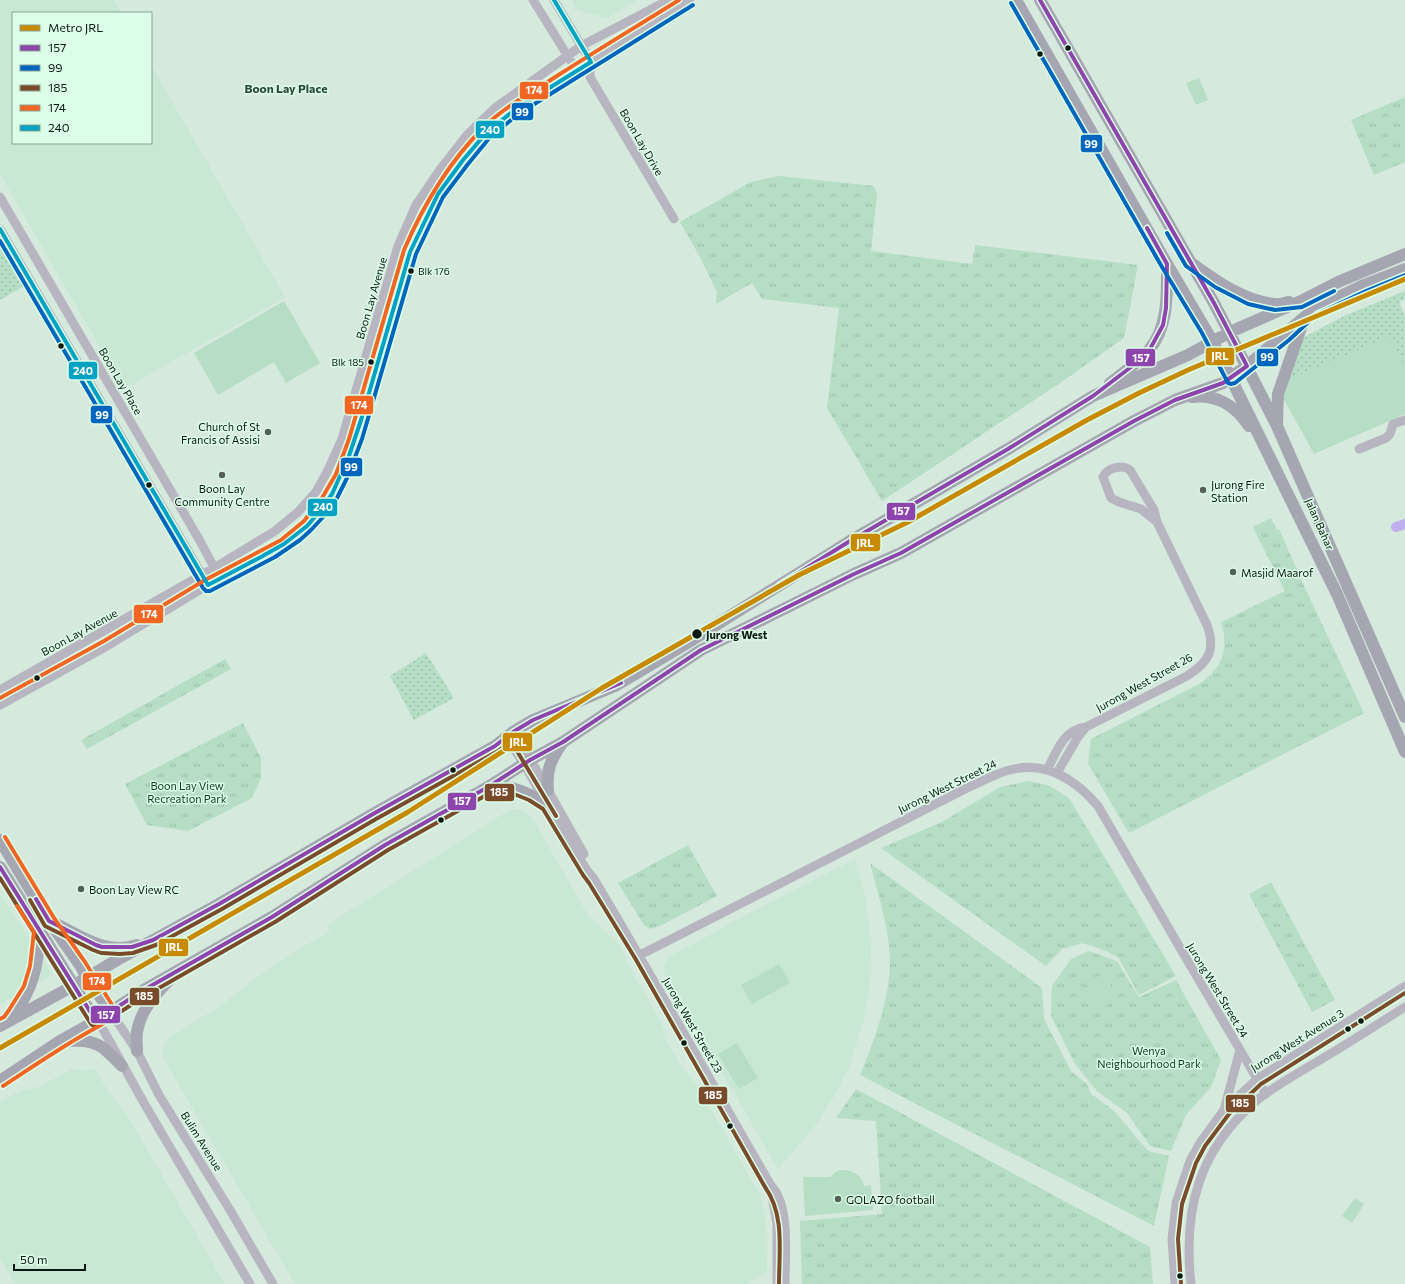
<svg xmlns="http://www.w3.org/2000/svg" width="1405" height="1284" font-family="Commissioner,sans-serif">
  <defs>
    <pattern id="grass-tufts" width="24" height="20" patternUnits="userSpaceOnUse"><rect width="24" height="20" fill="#b5dec5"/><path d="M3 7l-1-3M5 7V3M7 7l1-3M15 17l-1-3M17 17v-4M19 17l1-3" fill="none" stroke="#9abea8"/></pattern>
    <pattern id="garden-dots" width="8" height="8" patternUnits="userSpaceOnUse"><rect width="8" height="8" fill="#b5dec5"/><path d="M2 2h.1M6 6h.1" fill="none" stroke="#9abea8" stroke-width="1.8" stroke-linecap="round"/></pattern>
  </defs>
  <rect width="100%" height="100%" fill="#d6e9dd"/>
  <path fill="#c8e8d4" d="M0,0h114l7,13h-108v130h138v-78l134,232 -161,92 -124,-215z
    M571,0h67l-31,18 -30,-8z
    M514,809l11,2 8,8 55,96 30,28 8,15v3l35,61 7,22 14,23 17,21 61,107 6,24 1,53 -21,12h-451l-132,-226 -1,-5 2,-9 7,-8 51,-31 31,-25 33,-23 44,-26 -3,-6 181,-114z
    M855,859l10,35 6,49 -1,43 -6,34 -14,45 -15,30 -22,34 -35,40 -113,-195 -1,-9 5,-8 4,-3 30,-15 25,-15z
    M0,894l53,80 -53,30z
    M93,1068l3,2 9,16 24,32 96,166h-210l-15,-26v-157l21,-10 20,-5 29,-16 8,-1 7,2z"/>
  <path fill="url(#grass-tufts)" d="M1405,97v65l-31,13 -23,-55z
    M778,176l96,10 3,8 -6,57 101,13 3,-19 163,20 -14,73 -64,45 -178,118 -55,-93 12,-100 -77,-9 -10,-16 -36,21 1,-12 -17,-35 -20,-35 71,-40z
    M1271,518l6,12 2,-1 25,57 60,127 -235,120 -41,-69 3,-25 110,-56c22,-16 28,-35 20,-61l64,-31 -32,-64z
    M225,659l6,10 -144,80 -6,-9z
    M243,723l18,35v20l-9,20 -64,33 -41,-6 -22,-41z
    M1029,781l21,5 19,12 107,178 -37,19 -21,-38 -17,-8 -18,-6 -21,6 -16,17 -165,-118 61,-26 58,-35z
    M688,845l29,51 -57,30 -10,3 -6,-4 -26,-42z
    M870,863l172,125 2,31 27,52 16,13 4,10 22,16 35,41 21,5 -15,70 -294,-151c16,-38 34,-87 29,-128 -3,-29 -12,-57 -19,-84z
    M1271,882l64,118 -23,12 -63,-118z
    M1089,951l28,10 22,36 37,-17 45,80 -10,27 -25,28 -15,36 -21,-5 -23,-33 -30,-22 -22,-27 -24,-48 1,-30 19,-27z
    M856,1089l294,158 3,37h-351l-2,-63 82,-7 -6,-93 -40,-3z"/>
  <path fill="url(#garden-dots)" d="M0,237l26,48 -26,15z
    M1405,291v8l-6,3 6,13v54l-15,-32 -114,48 19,-43 49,-26z
    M426,653l28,45 -40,22 -24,-44z"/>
  <path fill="#b5dec5" d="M1199,78l9,22 -12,5 -10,-22z
    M284,301l36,62 -34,20 -12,-21 -56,33 -24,-42z
    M1390,336l15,33v45l-91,40 -38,-69z
    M779,964l11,19 -38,21 -11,-19z
    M1104,973l14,26 -18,10 -14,-26z
    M737,1043l21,35 -19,11 -21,-35z
    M843,1170c10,0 19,5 21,16l7,-1 2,25 -68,6 -2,-39h27l7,-6z
    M1355,1198l9,6 -12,19 -10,-7z"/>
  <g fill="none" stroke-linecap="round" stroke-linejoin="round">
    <path stroke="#beb0ec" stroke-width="10" d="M1396,527l9,-3"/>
    <path stroke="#b7b6c0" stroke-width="9" d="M533,0l44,71 5,2
      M554,0l37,62 -1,15 84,142
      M0,197l200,344 17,32
      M0,229l205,351
      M1359,449l27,-11 4,-4 3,-10 12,-4
      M0,690l214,-122 61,-37 23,-19 18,-20 11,-20 15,-33 56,-193 18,-41 23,-34 28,-36 28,-27 86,-62 88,-46
      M0,705l107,-59 101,-61 76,-40 24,-20 19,-24 14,-24 14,-36 55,-189 11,-25 17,-33 25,-34 24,-28 30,-24 173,-108
      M513,732l23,37 48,85
      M506,737l18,27 23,41 41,67 6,7c60,100 117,203 176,305 2,3 5,6 7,10 12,21 8,66 8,90
      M1047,770c10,-19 16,-40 39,-43l101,-51c22,-14 29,-26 20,-51l-50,-103 -3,-12 -24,-40c-8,-6 -23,-2 -27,7l8,21 8,4 22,7 16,13
      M1057,773l21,-36 8,-10
      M640,955l329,-168c12,-5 24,-12 37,-16 38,-12 68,7 92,35l85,147 83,141
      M110,1011l27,40 22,44 71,115 43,74
      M96,1021l8,10 40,72 106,181
      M1224,1110l16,-60
      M770,1185l7,39v60
      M1175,1284l-3,-45 4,-36 14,-42 10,-18 24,-33 33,-31 148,-93
      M1191,1284c-8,-74 7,-133 65,-183 21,-17 46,-30 69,-44 27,-16 53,-33 80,-50"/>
    <path stroke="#a6a5b2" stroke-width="12" d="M1016,0l151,264 46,78 124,252 68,158
      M1040,0l174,303 63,123 128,291
      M1194,265c24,17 50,36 80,39 5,1 10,-1 15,-2
      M1110,383c13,-10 28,-20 39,-33 20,-23 18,-58 18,-86
      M1192,397c26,-3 43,9 57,29
      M1277,424l1,-30 26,-75
      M489,787c23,-2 39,5 58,18
      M548,790c-2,-21 3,-30 14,-47
      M0,840l49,81 31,44 7,13 23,33
      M0,867l96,154
      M50,921c28,13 55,35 87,24
      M10,1019c23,-28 28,-53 30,-88
      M0,1026l73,-40 44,-26 102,-56 154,-90 122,-68 18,-14 20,-12 82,-34 77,-46 158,-99 158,-92 85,-53 95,-41 42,-23 71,-31 37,-19 67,-28
      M62,1041c12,0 25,-2 36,4 7,3 18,15 24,21
      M137,1051c0,-6 -1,-13 0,-19 3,-21 18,-37 32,-52
      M0,1081l60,-40 36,-20 46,-30 130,-74 113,-72 103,-58 42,-27 33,-18 138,-92 153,-76 47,-21 233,-132 41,-21 48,-17 24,-17 67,-57 50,-24 41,-16"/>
    <defs>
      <path id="bus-1" d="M779,585l71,-44 158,-92 85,-53 38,-29 19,-18 13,-24 3,-17 1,-44 -20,-36
        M0,867l96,154 46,-30 130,-74 113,-72 103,-58 42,-27 33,-18 138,-92 153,-76 47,-21 233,-132 41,-21 48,-17 24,-17 -33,-63 -174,-303
        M36,899l13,22 47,24 6,2h30l21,-7 66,-36 154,-90 122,-68 18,-14 20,-12 88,-37"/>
      <path id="bus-2" d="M1011,3l151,264 40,66 26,50 3,1 4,-1 54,-43 28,-26 49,-23 39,-16
        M1167,233l19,33 29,21 33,17 27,6 27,-3 32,-16
        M0,241l203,347 3,3h4l65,-34 25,-17 11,-10 14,-15 12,-17 10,-20 15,-39 54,-185 27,-57 25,-33 23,-28 29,-23 173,-108"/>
      <path id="bus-3" d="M0,878l91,146 3,2 3,1 48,-31 130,-74 113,-72 102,-57 8,-1 16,2 15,6 14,9 40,66 6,8 46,75 130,229c20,28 14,64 14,97
        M30,900l15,26 48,24 8,3 19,1 13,-1 23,-8 66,-36 154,-90 122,-68 13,-10 45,75
        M1181,1284l-3,-45 4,-35 14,-41 9,-17 24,-32 32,-30 144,-91"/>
      <path id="bus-4" d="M0,698l104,-57 101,-61 76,-40 23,-19 18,-23 14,-24 13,-35 55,-189c19,-44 44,-87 79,-122 22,-22 51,-37 77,-54 39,-25 79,-49 119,-74
        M0,1019l4,-2 5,-7 15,-24 6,-20 4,-34 -17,-26
        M3,1086c29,-19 57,-38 87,-55 7,-4 24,-12 26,-20l-31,-49 -31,-44 -49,-81"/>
      <path id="bus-5" d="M0,229l208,356 51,-27 25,-14 23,-18 13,-15 12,-17 17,-38 13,-39 48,-165 28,-58 25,-34 24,-28 30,-24 74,-46 -37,-62"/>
    </defs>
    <use href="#bus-1" stroke="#dcfee8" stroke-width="7"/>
    <use href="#bus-2" stroke="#dcfee8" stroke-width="7"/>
    <use href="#bus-3" stroke="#dcfee8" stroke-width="7"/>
    <use href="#bus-4" stroke="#dcfee8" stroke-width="7"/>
    <use href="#bus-5" stroke="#dcfee8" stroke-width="7"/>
    <use href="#bus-1" stroke="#8e44ad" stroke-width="4"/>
    <use href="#bus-2" stroke="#0065bd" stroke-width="4"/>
    <use href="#bus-3" stroke="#7a4b2a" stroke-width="4"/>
    <use href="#bus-4" stroke="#f26522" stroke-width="4"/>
    <use href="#bus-5" stroke="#01a2c4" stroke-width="4"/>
    <defs>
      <path id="metro-1" d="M0,1048l408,-236 194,-124 197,-113 109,-53 179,-102 52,-27 49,-23 217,-91"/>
    </defs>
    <use href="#metro-1" stroke="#dcfee8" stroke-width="8"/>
    <use href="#metro-1" stroke="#c88903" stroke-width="5"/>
  </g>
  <g fill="#0b1710" stroke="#dcfee8" stroke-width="1.5">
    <circle cx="1068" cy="48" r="3.5"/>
    <circle cx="1040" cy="54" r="3.5"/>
    <circle cx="411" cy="271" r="3.5"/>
    <circle cx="61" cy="346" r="3.5"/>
    <circle cx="371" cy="362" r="3.5"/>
    <circle cx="149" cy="485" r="3.5"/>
    <circle cx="697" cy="634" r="5.5"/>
    <circle cx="37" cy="678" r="3.5"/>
    <circle cx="453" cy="770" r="3.5"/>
    <circle cx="441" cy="820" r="3.5"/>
    <circle cx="1361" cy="1021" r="3.5"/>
    <circle cx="1348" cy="1029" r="3.5"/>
    <circle cx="684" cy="1043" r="3.5"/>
    <circle cx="730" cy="1126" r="3.5"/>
    <circle cx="1180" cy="1276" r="3.5"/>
  </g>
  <g fill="#526058" stroke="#dcfee8" stroke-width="1.5">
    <circle cx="268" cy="432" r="4"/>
    <circle cx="222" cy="475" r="4"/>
    <circle cx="1203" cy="490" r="4"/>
    <circle cx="1233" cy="572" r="4"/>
    <circle cx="81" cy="889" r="4"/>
    <circle cx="838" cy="1199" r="4"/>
  </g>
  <g text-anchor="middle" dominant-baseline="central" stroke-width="3" stroke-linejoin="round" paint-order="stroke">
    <g font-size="10" fill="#0b1710" stroke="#dcfee8" text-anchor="start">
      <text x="418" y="271">Blk 176</text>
      <text x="364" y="362" text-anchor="end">Blk 185</text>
    </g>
    <g font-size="11" fill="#0b1710" stroke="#dcfee8">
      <text transform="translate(642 142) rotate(60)">Boon Lay Drive</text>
      <text transform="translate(371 298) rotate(-74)">Boon Lay Avenue</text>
      <text transform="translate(121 381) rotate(60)">Boon Lay Place</text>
      <text transform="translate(1320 524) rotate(66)">Jalan Bahar</text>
      <text transform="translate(79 632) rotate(-29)">Boon Lay Avenue</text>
      <text transform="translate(1144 682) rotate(-29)">Jurong West Street 26</text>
      <text transform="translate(947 786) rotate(-26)">Jurong West Street 24</text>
      <text transform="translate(1218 990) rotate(59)">Jurong West Street 24</text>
      <text transform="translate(693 1025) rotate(60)">Jurong West Street 23</text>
      <text transform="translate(1297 1040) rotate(-32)">Jurong West Avenue 3</text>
      <text transform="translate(202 1141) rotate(58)">Bulim Avenue</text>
    </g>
    <g font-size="11" fill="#0b1710" stroke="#dcfee8" text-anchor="start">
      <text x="260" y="426" text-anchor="end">Church of St<tspan x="260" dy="13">Francis of Assisi</tspan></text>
      <text x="1211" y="484">Jurong Fire<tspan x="1211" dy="13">Station</tspan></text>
      <text x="222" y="488" text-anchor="middle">Boon Lay<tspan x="222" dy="13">Community Centre</tspan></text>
      <text x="1241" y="572">Masjid Maarof</text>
      <text x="89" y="889">Boon Lay View RC</text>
      <text x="846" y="1199">GOLAZO football</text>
    </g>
    <g font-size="11" font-weight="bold" fill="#0b1710" stroke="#dcfee8" text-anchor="start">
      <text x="706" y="634">Jurong West</text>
    </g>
    <g font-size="11" fill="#0b3922" stroke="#dcfee8">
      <text x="187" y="785">Boon Lay View<tspan x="187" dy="13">Recreation Park</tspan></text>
      <text x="1149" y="1050">Wenya<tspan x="1149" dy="13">Neighbourhood Park</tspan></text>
    </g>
    <g font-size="12" font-weight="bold" fill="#294635" stroke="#dcfee8">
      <text x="286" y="88">Boon Lay Place</text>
    </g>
  </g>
  <g stroke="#dcfee8" stroke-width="1.5">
    <rect x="519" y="81" width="30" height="19" rx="4" fill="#f26522"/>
    <rect x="511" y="102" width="23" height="19" rx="4" fill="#0065bd"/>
    <rect x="475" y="120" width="30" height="19" rx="4" fill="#01a2c4"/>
    <rect x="1080" y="134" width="23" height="19" rx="4" fill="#0065bd"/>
    <rect x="1205" y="347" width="30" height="19" rx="4" fill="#c88903"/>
    <rect x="1256" y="348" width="23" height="19" rx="4" fill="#0065bd"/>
    <rect x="1125" y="348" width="31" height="19" rx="4" fill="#8e44ad"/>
    <rect x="68" y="361" width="30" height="19" rx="4" fill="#01a2c4"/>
    <rect x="344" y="395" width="30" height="20" rx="4" fill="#f26522"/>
    <rect x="90" y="405" width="23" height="19" rx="4" fill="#0065bd"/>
    <rect x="340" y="457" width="23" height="20" rx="4" fill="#0065bd"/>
    <rect x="307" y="498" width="31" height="19" rx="4" fill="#01a2c4"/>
    <rect x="886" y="502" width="30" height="19" rx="4" fill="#8e44ad"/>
    <rect x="850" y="533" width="31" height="19" rx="4" fill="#c88903"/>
    <rect x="133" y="604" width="31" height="20" rx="4" fill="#f26522"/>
    <rect x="502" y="732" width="31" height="20" rx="4" fill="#c88903"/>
    <rect x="484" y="783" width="31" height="19" rx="4" fill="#7a4b2a"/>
    <rect x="447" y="792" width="30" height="19" rx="4" fill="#8e44ad"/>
    <rect x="158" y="938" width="31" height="19" rx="4" fill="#c88903"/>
    <rect x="82" y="972" width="30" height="19" rx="4" fill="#f26522"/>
    <rect x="129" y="987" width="31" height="19" rx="4" fill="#7a4b2a"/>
    <rect x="90" y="1005" width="31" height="19" rx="4" fill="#8e44ad"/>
    <rect x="698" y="1086" width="30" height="19" rx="4" fill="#7a4b2a"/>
    <rect x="1225" y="1094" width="31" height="19" rx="4" fill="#7a4b2a"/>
  </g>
  <g font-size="11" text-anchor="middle" font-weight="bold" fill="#fff">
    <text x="534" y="94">174</text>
    <text x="522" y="116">99</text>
    <text x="490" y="134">240</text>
    <text x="1091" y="148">99</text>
    <text x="1220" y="360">JRL</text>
    <text x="1267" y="361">99</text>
    <text x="1141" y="362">157</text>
    <text x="83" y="375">240</text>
    <text x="359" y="409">174</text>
    <text x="102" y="419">99</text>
    <text x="351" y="471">99</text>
    <text x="323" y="511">240</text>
    <text x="901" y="515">157</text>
    <text x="865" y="547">JRL</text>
    <text x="149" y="618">174</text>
    <text x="518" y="746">JRL</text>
    <text x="499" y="796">185</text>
    <text x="462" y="805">157</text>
    <text x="174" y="951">JRL</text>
    <text x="97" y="985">174</text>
    <text x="144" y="1000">185</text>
    <text x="106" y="1019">157</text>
    <text x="713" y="1099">185</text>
    <text x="1240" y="1107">185</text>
  </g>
  <rect x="12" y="12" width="140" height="132" fill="#dcfee8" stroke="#88a292"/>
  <rect x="20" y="25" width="20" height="6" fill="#c88903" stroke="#88a292"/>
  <text x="48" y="32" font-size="12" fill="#0b1710">Metro JRL</text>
  <rect x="20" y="45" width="20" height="6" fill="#8e44ad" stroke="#88a292"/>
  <text x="48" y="52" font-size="12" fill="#0b1710">157</text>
  <rect x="20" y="65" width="20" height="6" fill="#0065bd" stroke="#88a292"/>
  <text x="48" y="72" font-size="12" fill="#0b1710">99</text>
  <rect x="20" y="85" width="20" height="6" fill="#7a4b2a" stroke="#88a292"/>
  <text x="48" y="92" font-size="12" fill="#0b1710">185</text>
  <rect x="20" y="105" width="20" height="6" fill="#f26522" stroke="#88a292"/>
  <text x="48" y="112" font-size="12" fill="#0b1710">174</text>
  <rect x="20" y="125" width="20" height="6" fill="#01a2c4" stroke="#88a292"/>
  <text x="48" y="132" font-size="12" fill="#0b1710">240</text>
  <path d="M14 1264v6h71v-6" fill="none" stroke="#0b1710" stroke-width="2"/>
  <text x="20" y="1264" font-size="12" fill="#0b1710" stroke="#dcfee8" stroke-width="3" paint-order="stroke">50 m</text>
</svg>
